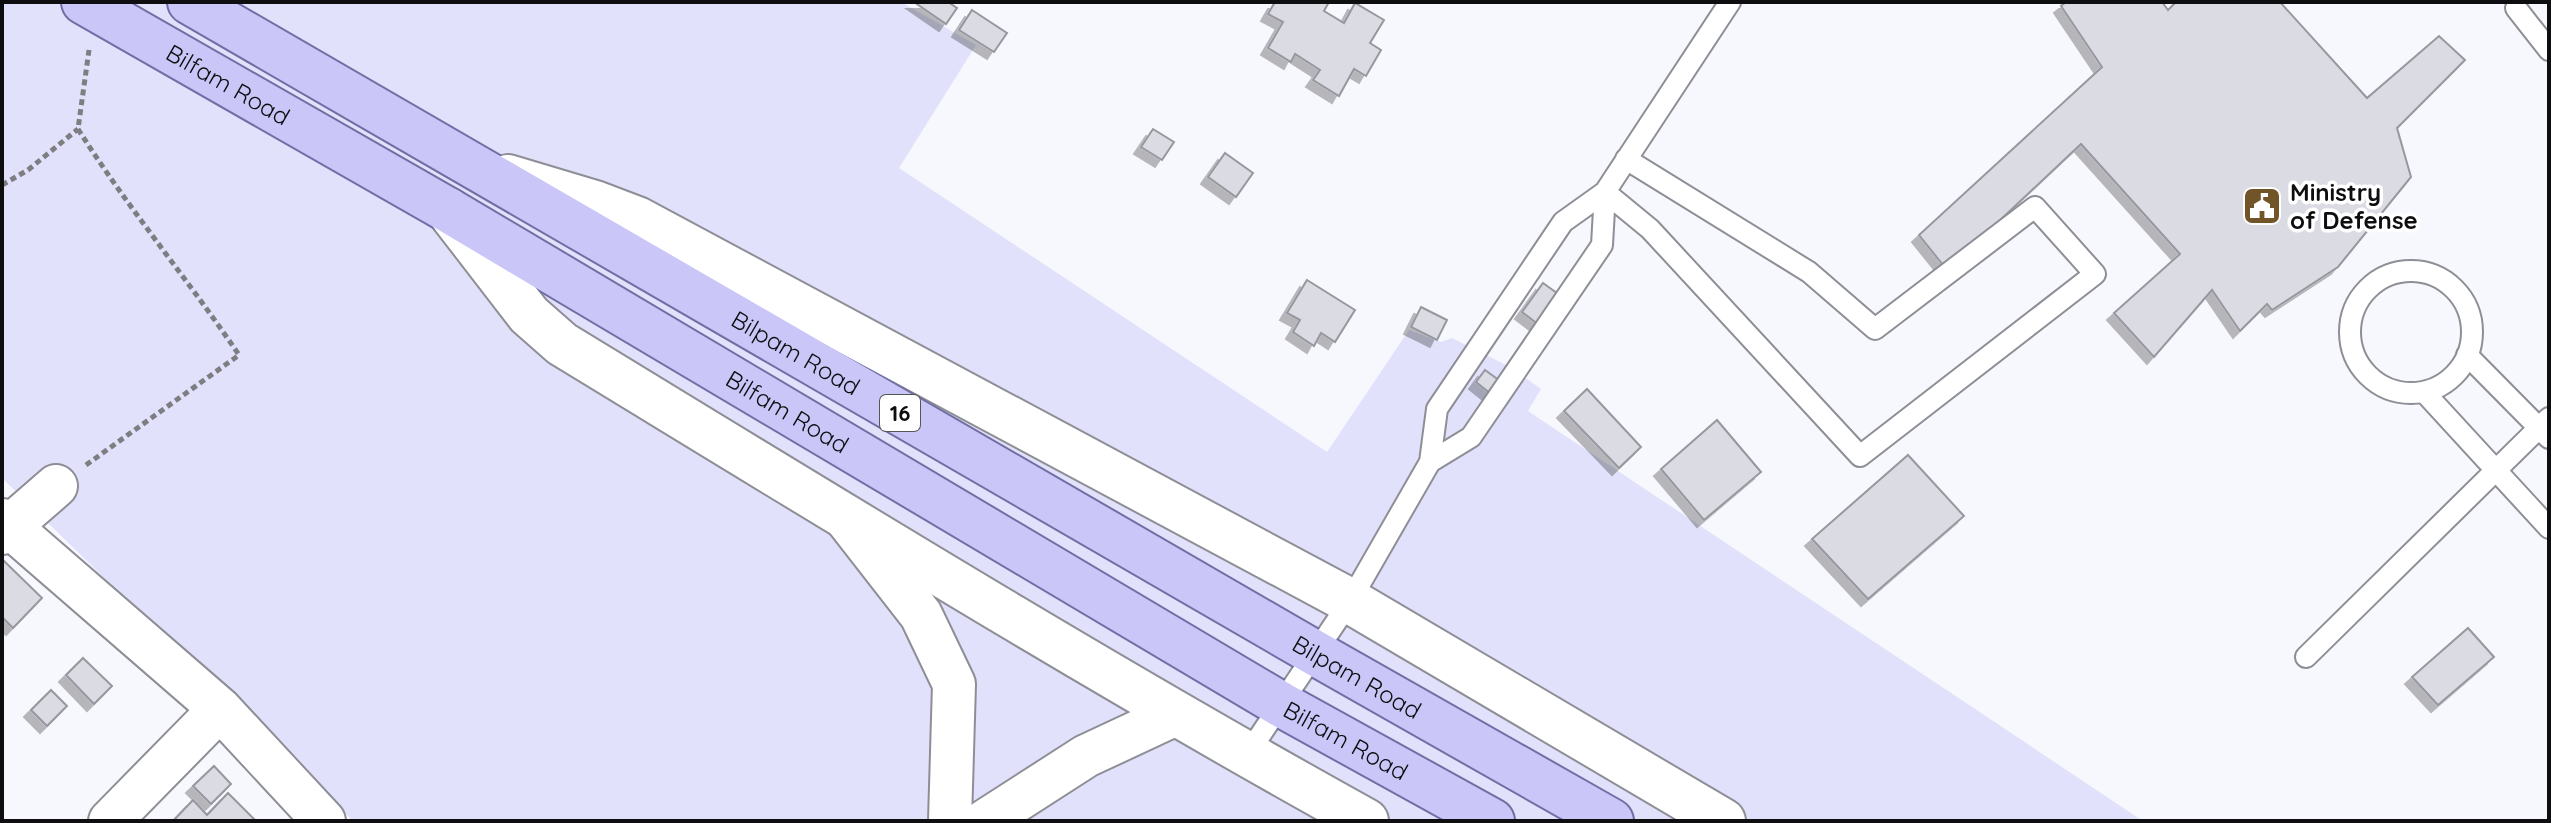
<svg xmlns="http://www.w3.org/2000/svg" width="2551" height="823" font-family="Quicksand,sans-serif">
  <defs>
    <filter id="shadow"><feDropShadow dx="-7" dy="7" stdDeviation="0" flood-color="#0004"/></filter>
  </defs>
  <rect width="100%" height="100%" fill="#f7f7fe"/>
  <path fill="#e1e1fb" d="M2,2h899l75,43 -77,123 428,284 82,-122 32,12 11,-4 60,30 29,21 -13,22 615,410h-1790l-351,-343z"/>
  <path fill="#dbdbe4" stroke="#97979f" stroke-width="2" filter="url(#shadow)" d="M914,2h34l9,6 -11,16z
    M1275,2h54l-5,9 20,12 11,-20 29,17 -14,23 11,7 -15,26 -12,-7 -15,27 -26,-16 7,-10 -25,-16 -4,8 -23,-14 15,-26 -15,-8z
    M2066,2h96l6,8 8,-8h104l87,96 72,-62 26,24 -68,68 14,49 -73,90 -66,43 -5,-6 -27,27 -28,-41 -58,67 -40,-44 66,-59 -99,-110 -134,126 -28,-35 183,-168 -41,-61z
    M972,10l35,23 -13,19 -35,-22z
    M1153,129l21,13 -12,18 -21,-13z
    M1225,153l28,20 -17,24 -28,-20z
    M1307,280l48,30 -20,32 -14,-9 -7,13 -21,-14 7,-12 -13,-7z
    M1543,283l18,13 -22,29 -17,-13z
    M1421,307l26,13 -10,20 -26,-13z
    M1485,370l15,11 -9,13 -15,-12z
    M1587,389l54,58 -22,21 -55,-57z
    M1717,420l44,52 -57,48 -43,-51z
    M1908,455l56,61 -96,83 -56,-60z
    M3,560l39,38 -29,30 -11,-11z
    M2468,628l26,29 -56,48 -26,-28z
    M83,658l29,28 -18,18 -28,-29z
    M51,690l16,16 -20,20 -16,-16z
    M214,766l17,18 -20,20 -18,-18z
    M228,793l28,28h-83l20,-21 14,15z"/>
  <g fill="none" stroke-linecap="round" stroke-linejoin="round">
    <defs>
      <path id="service" d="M2516,8l33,42
        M1605,192l45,37 210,227 235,-182 -60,-67 -160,122 -66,-57 -183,-113
        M2350 332a61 61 0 1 1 122 0a61 61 0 1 1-122 0Z
        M2467,355l82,83
        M2424,392l125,136
        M1430,462l41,-25 131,-192 3,-53
        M2306,657l243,-239
        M1247,755l103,-154 80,-139 7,-53 126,-187 42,-30 125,-190"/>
      <path id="minor" d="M2,520l218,189 104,112
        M847,520l74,95 33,69 -4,137
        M2,533l54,-47
        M110,821l110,-112
        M985,821l101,-65 90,-42"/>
      <path id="tertiary" d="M508,177l87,26 42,16 713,382 373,220
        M448,210l81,105 33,29c266,162 531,326 804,477"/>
      <g id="primary">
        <path id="s1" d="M84,2l364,208 834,495 210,116"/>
        <path id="s2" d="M190,2l1125,651 296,168"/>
      </g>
    </defs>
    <use href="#service" stroke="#8e8e96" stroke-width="24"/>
    <use href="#minor" stroke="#8e8e96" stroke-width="46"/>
    <use href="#tertiary" stroke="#8e8e96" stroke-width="48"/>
    <use href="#primary" stroke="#716ea4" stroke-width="48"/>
    <path stroke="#7e7e82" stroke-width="5" stroke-dasharray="6 4" stroke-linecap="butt" d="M2,185l26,-15 50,-41
      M86,465l153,-110c-52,-77 -112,-148 -161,-226l11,-79"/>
    <use href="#service" stroke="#fff" stroke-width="20"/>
    <use href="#minor" stroke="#fff" stroke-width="42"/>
    <use href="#tertiary" stroke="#fff" stroke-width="44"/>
    <use href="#primary" stroke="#cac7f8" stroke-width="44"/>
  </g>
  <defs>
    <symbol id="civic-square" viewBox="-11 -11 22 22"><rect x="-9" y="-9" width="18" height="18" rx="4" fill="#715428" stroke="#fff"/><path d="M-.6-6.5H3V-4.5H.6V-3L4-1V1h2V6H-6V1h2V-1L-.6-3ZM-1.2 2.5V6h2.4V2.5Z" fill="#fff"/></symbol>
  </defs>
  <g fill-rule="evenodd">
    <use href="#civic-square" x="2240" y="184" width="44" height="44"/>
  </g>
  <g text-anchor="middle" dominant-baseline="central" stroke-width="7" stroke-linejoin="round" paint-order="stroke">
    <rect fill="#fff" stroke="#565658" stroke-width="2" x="880" y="395" width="40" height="36" rx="6"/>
    <g font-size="22" font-weight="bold" fill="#0e0e10">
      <text x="900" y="413">16</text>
    </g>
    <g font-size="24" fill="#0e0e10" stroke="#fff">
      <text stroke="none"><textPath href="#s1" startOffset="166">Bilfam Road</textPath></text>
      <text stroke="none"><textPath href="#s2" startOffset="700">Bilpam Road</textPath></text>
      <text stroke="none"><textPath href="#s1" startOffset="814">Bilfam Road</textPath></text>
      <text stroke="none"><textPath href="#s2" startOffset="1348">Bilpam Road</textPath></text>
      <text stroke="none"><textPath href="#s1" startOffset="1462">Bilfam Road</textPath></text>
    </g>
    <g font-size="24" font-weight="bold" fill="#0e0e10" stroke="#fff" text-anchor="start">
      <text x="2290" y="192">Ministry<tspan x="2290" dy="28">of Defense</tspan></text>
    </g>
  </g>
  <rect width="2551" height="823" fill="none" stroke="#0e0e10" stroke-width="8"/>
</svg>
